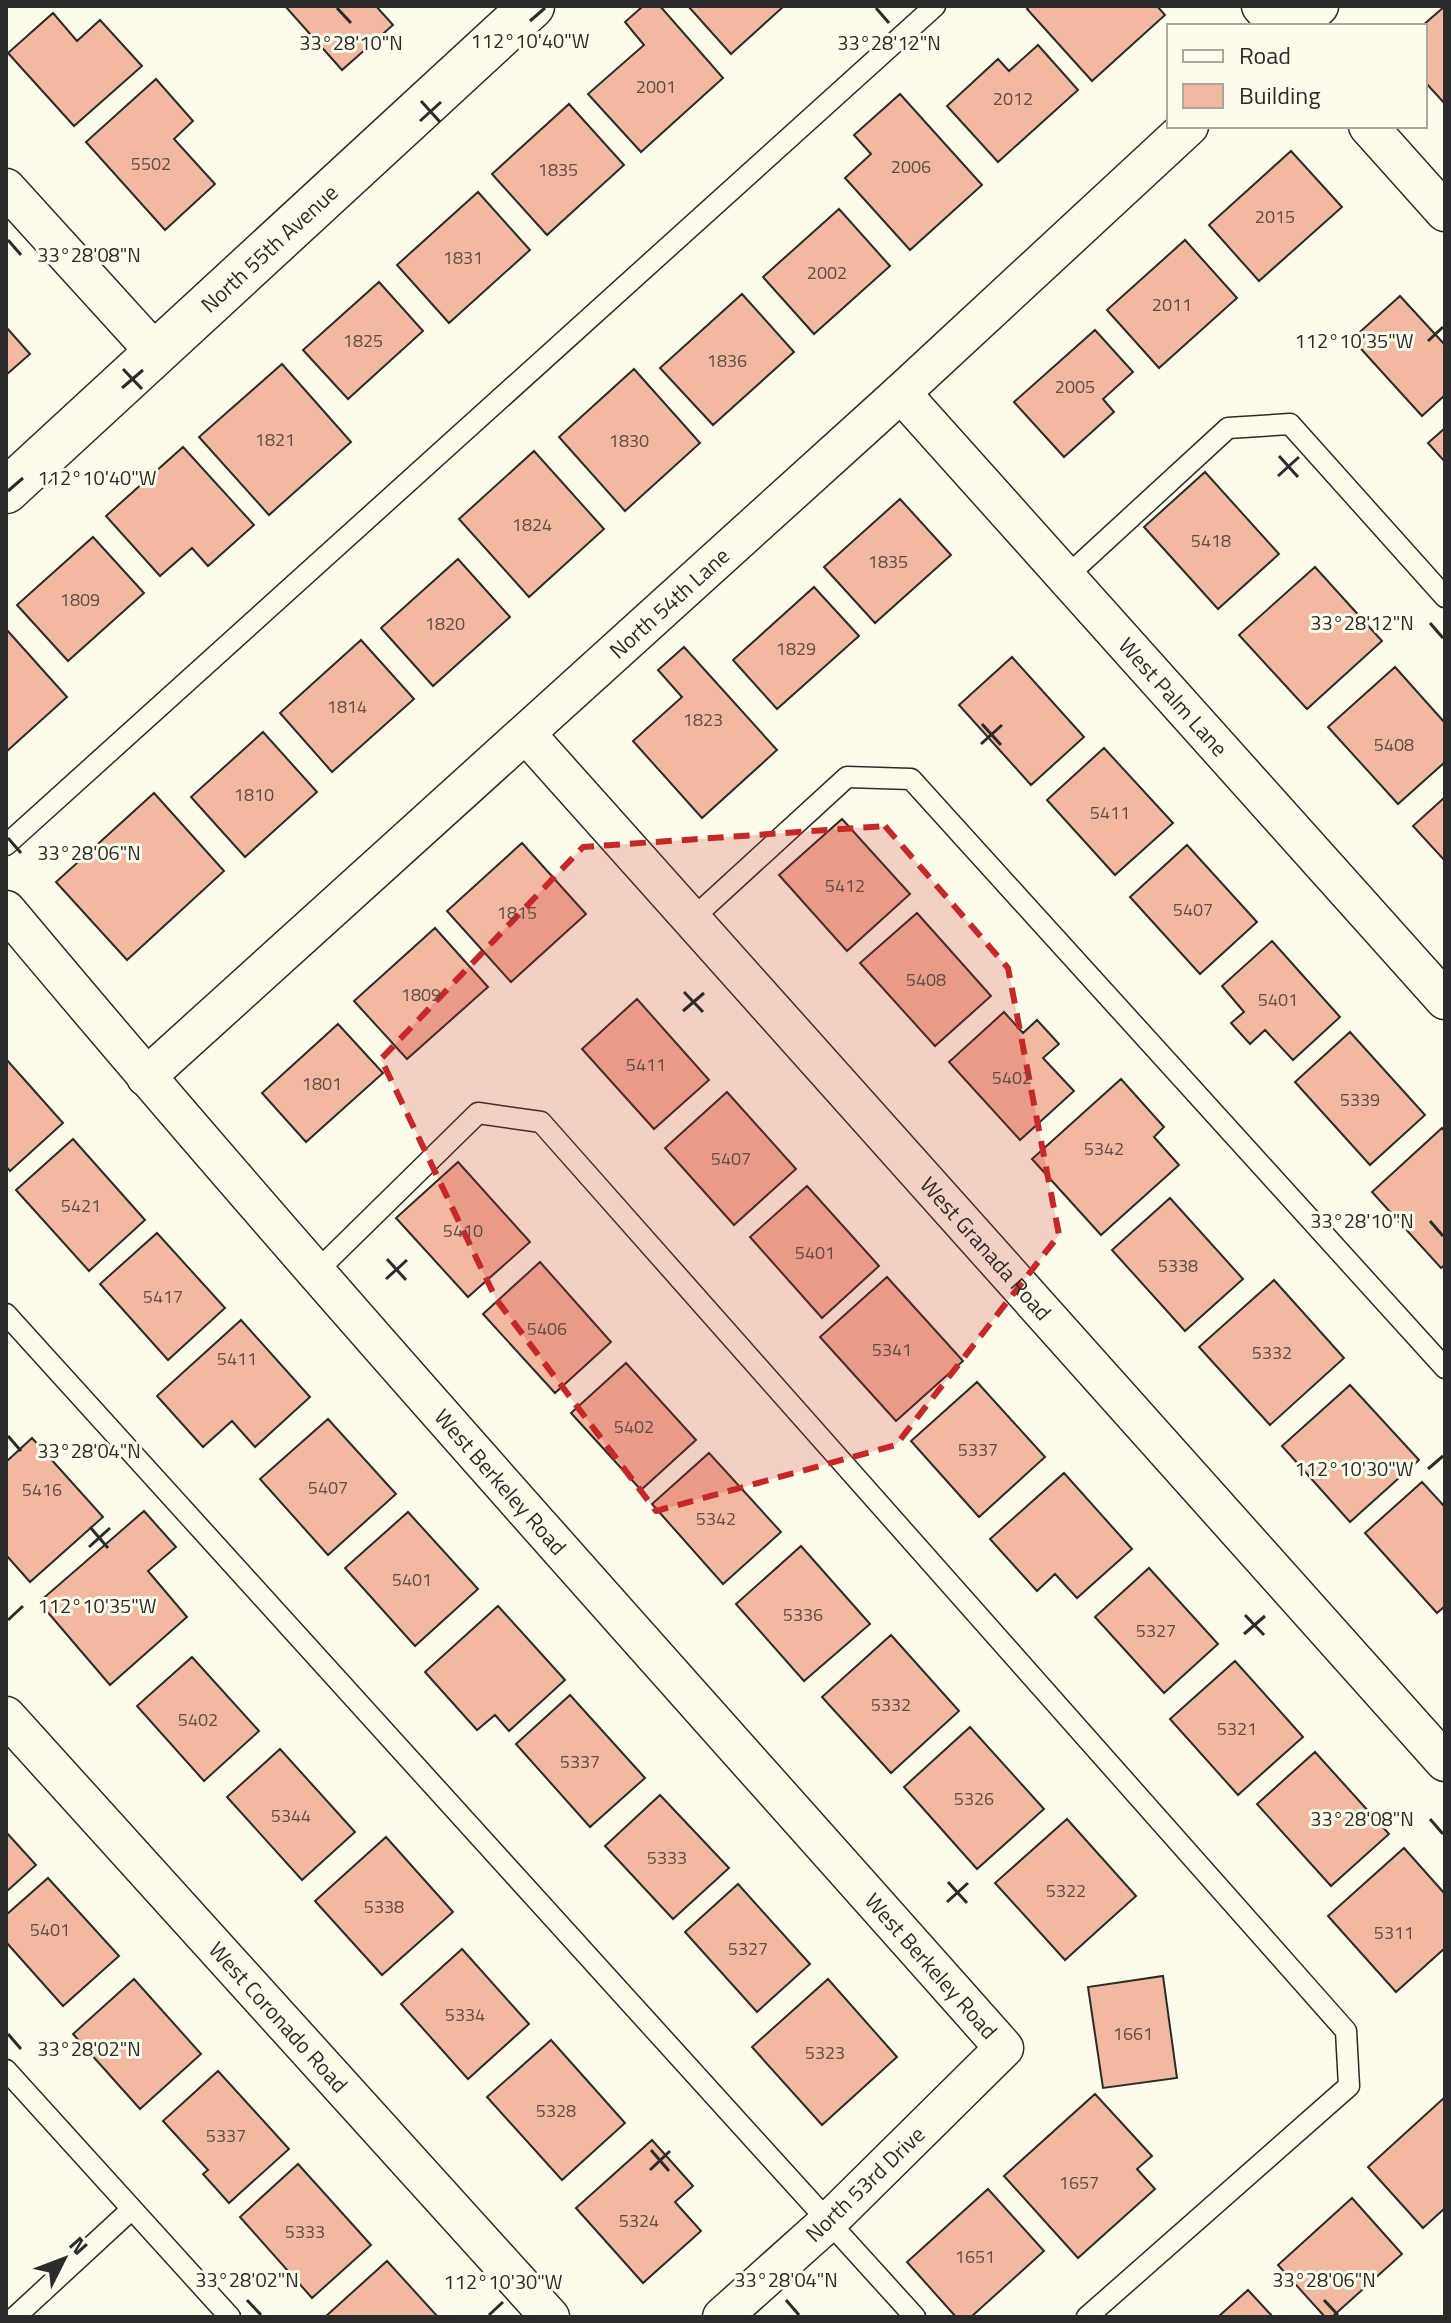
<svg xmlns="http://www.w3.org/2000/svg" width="1451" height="2323" font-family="'Titillium Web',sans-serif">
  <rect width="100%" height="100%" fill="#fdfbea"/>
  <path fill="#f2b8a0" stroke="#2b2b2b" stroke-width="2" d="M285,6h91l17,19 -51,45z
    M643,6h17l63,72 -82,74 -53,-58 56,-49 -19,-23z
    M688,6h96l-53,48z
    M1030,6h127l8,9 -73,66 -65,-72z
    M1445,6v98l-20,-22v-56h-3z
    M53,13l24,28 23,-21 42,46 -68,60 -66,-73z
    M1038,45l40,45 -80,72 -51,-56 51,-47 11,12z
    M156,79l37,42 -19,18 41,45 -50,46 -79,-88z
    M900,94l82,91 -72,65 -65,-72 26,-24 -17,-19z
    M569,104l55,61 -77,70 -55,-61z
    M1291,151l51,56 -83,74 -50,-56z
    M478,192l52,58 -81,73 -52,-58z
    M839,209l51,57 -76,68 -51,-57z
    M1185,240l52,58 -78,70 -52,-58z
    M379,282l44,49 -75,68 -45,-49z
    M742,294l52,58 -81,73 -53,-57z
    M1400,296l45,49v50l-23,21 -70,-77z
    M6,327l24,27 -24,21z
    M1095,330l38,42 -30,27 11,13 -50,45 -50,-55z
    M282,364l69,78 -82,73 -70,-78z
    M634,369l66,74 -75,68 -66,-74z
    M1445,428v34l-17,-19z
    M183,447l71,78 -46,41 -16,-18 -32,28 -54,-60z
    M534,451l70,78 -75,68 -70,-78z
    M1205,472l74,82 -61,55 -74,-82z
    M900,499l51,56 -76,68 -51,-56z
    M93,537l51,56 -76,68 -51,-56z
    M458,559l52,58 -77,69 -52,-58z
    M1315,567l67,74 -75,68 -68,-74z
    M814,587l45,49 -82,73 -44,-49z
    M6,629l61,68 -61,55z
    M361,640l53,59 -82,73 -52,-59z
    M684,647l93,103 -75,68 -69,-77 49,-44 -24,-27z
    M1012,657l72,80 -53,48 -72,-80z
    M1395,667l50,56v39l-47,42 -70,-77z
    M263,732l54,60 -72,65 -54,-60z
    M1104,748l69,75 -58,52 -68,-75z
    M154,793l70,78 -97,89 -71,-78z
    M1445,797v64l-32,-35z
    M842,819l68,75 -63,57 -68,-76z
    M522,843l64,71 -75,68 -64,-71z
    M1187,845l70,77 -57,52 -70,-77z
    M917,913l74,83 -56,50 -75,-83z
    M435,928l53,59 -81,72 -53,-58z
    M1272,941l68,76 -47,43 -28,-30 -15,14 -19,-21 13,-11 -22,-26z
    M637,999l72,81 -55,49 -72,-80z
    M1004,1012l19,21 14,-13 22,24 -16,14 31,33 -54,49 -71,-78z
    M338,1024l45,49 -77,69 -44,-49z
    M1350,1032l75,83 -55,50 -75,-83z
    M6,1059l57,64 -53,48 -4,-5z
    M1121,1079l43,48 -10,10 25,28 -78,70 -69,-76z
    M727,1092l69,77 -62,56 -69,-77z
    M1442,1128l3,3v134l-4,3 -69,-76z
    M73,1139l72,81 -56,51 -73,-81z
    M458,1162l72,80 -62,55 -72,-79z
    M807,1186l72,80 -57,52 -72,-81z
    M1170,1198l73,81 -58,52 -73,-81z
    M157,1233l68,75 -57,52 -68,-76z
    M540,1262l71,80 -56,51 -72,-79z
    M887,1277l76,84 -67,60 -76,-84z
    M1274,1280l70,78 -74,67 -71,-78z
    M241,1320l69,77 -55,50 -23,-26 -29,26 -46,-51z
    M626,1363l70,77 -55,50 -70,-77z
    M977,1382l68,75 -66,60 -68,-76z
    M1350,1385l69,75 -69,62 -68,-76z
    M328,1419l68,75 -68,61 -68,-76z
    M32,1438l71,79 -73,65 -24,-27v-93z
    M709,1453l72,79 -58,52 -71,-80z
    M1064,1473l68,76 -55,49 -22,-24 -18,17 -47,-52z
    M1422,1482l23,25v99l-8,7 -72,-80z
    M144,1511l32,36 -28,24 39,46 -77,68 -71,-83z
    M408,1512l70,77 -63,57 -70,-78z
    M801,1546l69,78 -66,57 -68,-77z
    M1149,1568l69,76 -54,49 -69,-76z
    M498,1606l67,74 -56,51 -14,-16 -18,15 -52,-58z
    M891,1635l68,76 -68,62 -69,-76z
    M192,1657l67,74 -55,50 -67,-75z
    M1235,1661l68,76 -65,58 -68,-76z
    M570,1695l75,83 -55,49 -74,-83z
    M970,1727l74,82 -67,60 -73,-82z
    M280,1749l75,83 -53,48 -75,-83z
    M1315,1752l74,82 -58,52 -74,-82z
    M660,1795l69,73 -56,51 -68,-73z
    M1067,1819l69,77 -71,64 -70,-77z
    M6,1832l30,33 -30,27z
    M386,1837l67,75 -71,63 -67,-74z
    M1404,1848l41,46v54l-49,44 -68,-76z
    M48,1878l71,78 -56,50 -57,-64v-27z
    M738,1884l72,80 -53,48 -72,-80z
    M462,1949l67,75 -61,55 -67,-75z
    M1163,1976l14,102 -74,10 -15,-101z
    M134,1979l67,75 -61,55 -67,-75z
    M828,1979l69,78 -75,68 -70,-78z
    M551,2040l74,83 -63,57 -75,-83z
    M218,2071l71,78 -60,54 -26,-29 5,-4 -45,-49z
    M1095,2094l57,62 -15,13 18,20 -77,69 -74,-82z
    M1445,2097v111l-22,20 -55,-61z
    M652,2140l41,46 -18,16 26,29 -58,52 -67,-75z
    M298,2164l73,81 -59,53 -72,-81z
    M988,2189l56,62 -73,66h-15l-49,-55z
    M1352,2198l50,56 -70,63h-7l-47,-52z
    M387,2261l51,56h-113z
    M1248,2290l25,27h-55z"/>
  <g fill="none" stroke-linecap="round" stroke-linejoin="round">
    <defs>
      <path id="service" d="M1067,576l161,-148 62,-4 155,173
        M6,845l929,-839
        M692,919l155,-142 64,2 534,589
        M316,1272l162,-159 63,9 805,909 3,55 -262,231
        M6,1314l909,1003
        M6,2070l224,247
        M15,2317l117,-108"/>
      <g id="minor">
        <path d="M1261,6l18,20"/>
        <path d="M1297,26l22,-20"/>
        <path d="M1368,126l77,86"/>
        <path d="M6,188l150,165"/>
        <path id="s1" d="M901,393l544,607"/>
        <path id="s2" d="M526,734l919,1028"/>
        <path id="s3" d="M6,910c324,387 663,760 998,1138l-176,174 -106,95"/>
        <path id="s4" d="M146,1077l755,-684 288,-267"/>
        <path id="s5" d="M6,1716l544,601"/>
      </g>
      <g id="tertiary">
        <path id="s6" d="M6,491l526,-485"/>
      </g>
    </defs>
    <use href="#service" stroke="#2b2b2b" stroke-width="23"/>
    <use href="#minor" stroke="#2b2b2b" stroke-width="41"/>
    <use href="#tertiary" stroke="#2b2b2b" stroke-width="47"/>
    <use href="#service" stroke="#fdfbea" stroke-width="20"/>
    <use href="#minor" stroke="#fdfbea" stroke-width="38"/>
    <use href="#tertiary" stroke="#fdfbea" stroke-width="44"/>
  </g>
  <path fill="#c62828" fill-opacity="0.2" stroke="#c62828" stroke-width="6" stroke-dasharray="16 10" stroke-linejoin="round" d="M885,826l123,142 51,267 -163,210 -240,66 -160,-212 -115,-240 202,-212z"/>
  <path fill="none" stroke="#2b2b2b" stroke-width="3" d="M337,8l14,15M876,8l13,15M530,21l15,-13M421,101l19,21M420,121l21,-19M8,240l13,15M1428,341l15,-14M123,369l19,20M122,388l21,-18M1279,456l19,21M1278,476l21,-19M8,491l15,-13M1430,623l13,15M982,724l19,21M981,744l21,-19M8,838l13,15M684,992l19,20M683,1011l21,-18M1430,1221l13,15M387,1259l19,21M386,1279l21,-19M8,1436l13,15M1428,1469l15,-13M90,1527l18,21M89,1547l21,-19M1245,1615l19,20M8,1620l15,-14M1244,1634l21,-18M1430,1819l13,15M948,1882l19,21M947,1902l21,-19M8,2034l13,15M651,2150l18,21M650,2170l20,-19M247,2300l14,15M786,2300l13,15M1324,2300l14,15M489,2315l14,-13"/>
  <g text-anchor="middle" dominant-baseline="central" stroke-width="6" stroke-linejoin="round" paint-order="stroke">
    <g font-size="18" fill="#5d4e48">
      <text x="656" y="86">2001</text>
      <text x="1013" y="98">2012</text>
      <text x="151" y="163">5502</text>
      <text x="911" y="166">2006</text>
      <text x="558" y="169">1835</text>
      <text x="1275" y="216">2015</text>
      <text x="463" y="257">1831</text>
      <text x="827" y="272">2002</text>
      <text x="1172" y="304">2011</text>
      <text x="363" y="340">1825</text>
      <text x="727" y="360">1836</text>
      <text x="1075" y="386">2005</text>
      <text x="275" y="439">1821</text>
      <text x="629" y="440">1830</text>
      <text x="532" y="524">1824</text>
      <text x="1211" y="540">5418</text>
      <text x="888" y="561">1835</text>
      <text x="80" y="599">1809</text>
      <text x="445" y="623">1820</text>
      <text x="796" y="648">1829</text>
      <text x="347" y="706">1814</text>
      <text x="703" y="719">1823</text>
      <text x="1394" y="744">5408</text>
      <text x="254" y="794">1810</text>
      <text x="1110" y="812">5411</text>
      <text x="845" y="885">5412</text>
      <text x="1193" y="909">5407</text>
      <text x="517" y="912">1815</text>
      <text x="926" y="979">5408</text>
      <text x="421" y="994">1809</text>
      <text x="1278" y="999">5401</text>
      <text x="646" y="1064">5411</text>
      <text x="1012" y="1077">5402</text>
      <text x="322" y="1083">1801</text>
      <text x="1360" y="1099">5339</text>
      <text x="1104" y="1148">5342</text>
      <text x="731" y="1158">5407</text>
      <text x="81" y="1205">5421</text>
      <text x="463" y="1230">5410</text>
      <text x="815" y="1252">5401</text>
      <text x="1178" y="1265">5338</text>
      <text x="163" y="1296">5417</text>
      <text x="547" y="1328">5406</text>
      <text x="892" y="1349">5341</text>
      <text x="1272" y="1352">5332</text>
      <text x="237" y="1358">5411</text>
      <text x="634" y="1426">5402</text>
      <text x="978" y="1449">5337</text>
      <text x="328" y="1487">5407</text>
      <text x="42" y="1489">5416</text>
      <text x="716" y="1518">5342</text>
      <text x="412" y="1579">5401</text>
      <text x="803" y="1614">5336</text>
      <text x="1156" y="1630">5327</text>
      <text x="891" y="1704">5332</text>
      <text x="198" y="1719">5402</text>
      <text x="1237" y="1728">5321</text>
      <text x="580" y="1761">5337</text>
      <text x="974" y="1798">5326</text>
      <text x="291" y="1815">5344</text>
      <text x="667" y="1857">5333</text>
      <text x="1066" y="1890">5322</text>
      <text x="384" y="1906">5338</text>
      <text x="50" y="1929">5401</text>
      <text x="1394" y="1932">5311</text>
      <text x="748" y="1948">5327</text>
      <text x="465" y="2014">5334</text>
      <text x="1133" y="2033">1661</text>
      <text x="825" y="2052">5323</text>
      <text x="556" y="2110">5328</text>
      <text x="226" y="2135">5337</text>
      <text x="1079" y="2182">1657</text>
      <text x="639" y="2220">5324</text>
      <text x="305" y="2231">5333</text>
      <text x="975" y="2256">1651</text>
    </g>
    <g font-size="22" fill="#2b2b2b" stroke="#fdfbea">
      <text stroke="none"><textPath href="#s6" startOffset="358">North 55th Avenue</textPath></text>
      <text stroke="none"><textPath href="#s4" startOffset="706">North 54th Lane</textPath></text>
      <text stroke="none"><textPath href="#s1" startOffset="408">West Palm Lane</textPath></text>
      <text stroke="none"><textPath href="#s2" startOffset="690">West Granada Road</textPath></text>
      <text stroke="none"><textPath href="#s3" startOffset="756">West Berkeley Road</textPath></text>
      <text stroke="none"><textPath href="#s3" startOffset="1404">West Berkeley Road</textPath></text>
      <text stroke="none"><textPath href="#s5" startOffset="406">West Coronado Road</textPath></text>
      <text transform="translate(865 2184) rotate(-44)">North 53rd Drive</text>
    </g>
  </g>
  <g font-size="20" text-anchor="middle" fill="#2b2b2b" stroke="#fdfbea" stroke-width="6" stroke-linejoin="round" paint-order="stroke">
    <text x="530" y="48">112°10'40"W</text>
    <text x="889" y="50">33°28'12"N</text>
    <text x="351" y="50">33°28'10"N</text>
    <text x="89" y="262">33°28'08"N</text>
    <text x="1354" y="348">112°10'35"W</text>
    <text x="97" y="485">112°10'40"W</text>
    <text x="1362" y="630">33°28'12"N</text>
    <text x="89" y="860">33°28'06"N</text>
    <text x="1362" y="1228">33°28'10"N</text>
    <text x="89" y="1458">33°28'04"N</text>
    <text x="1354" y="1476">112°10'30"W</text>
    <text x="97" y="1613">112°10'35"W</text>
    <text x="1362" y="1826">33°28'08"N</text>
    <text x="89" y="2056">33°28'02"N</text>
    <text x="247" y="2287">33°28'02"N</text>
    <text x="786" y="2287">33°28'04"N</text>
    <text x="1324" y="2287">33°28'06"N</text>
    <text x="503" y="2289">112°10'30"W</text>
  </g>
  <rect width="1451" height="2323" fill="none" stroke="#2b2b2b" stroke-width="16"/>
  <rect x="1167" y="24" width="260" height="104" fill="#fdfbea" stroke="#a9a89e" stroke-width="2"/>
  <rect x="1183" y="50" width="40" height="12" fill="#fdfbea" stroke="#a9a89e" stroke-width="2"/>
  <text x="1239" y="64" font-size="24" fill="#2b2b2b">Road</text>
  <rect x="1183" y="84" width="40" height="24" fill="#f2b8a0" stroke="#a9a89e" stroke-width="2"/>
  <text x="1239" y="104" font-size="24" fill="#2b2b2b">Building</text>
  <g transform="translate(64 2259) rotate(48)" stroke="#fdfbea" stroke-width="6" paint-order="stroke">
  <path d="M0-6L14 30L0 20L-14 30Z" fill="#2b2b2b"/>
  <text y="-12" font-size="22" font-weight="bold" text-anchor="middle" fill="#2b2b2b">N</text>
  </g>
</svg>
